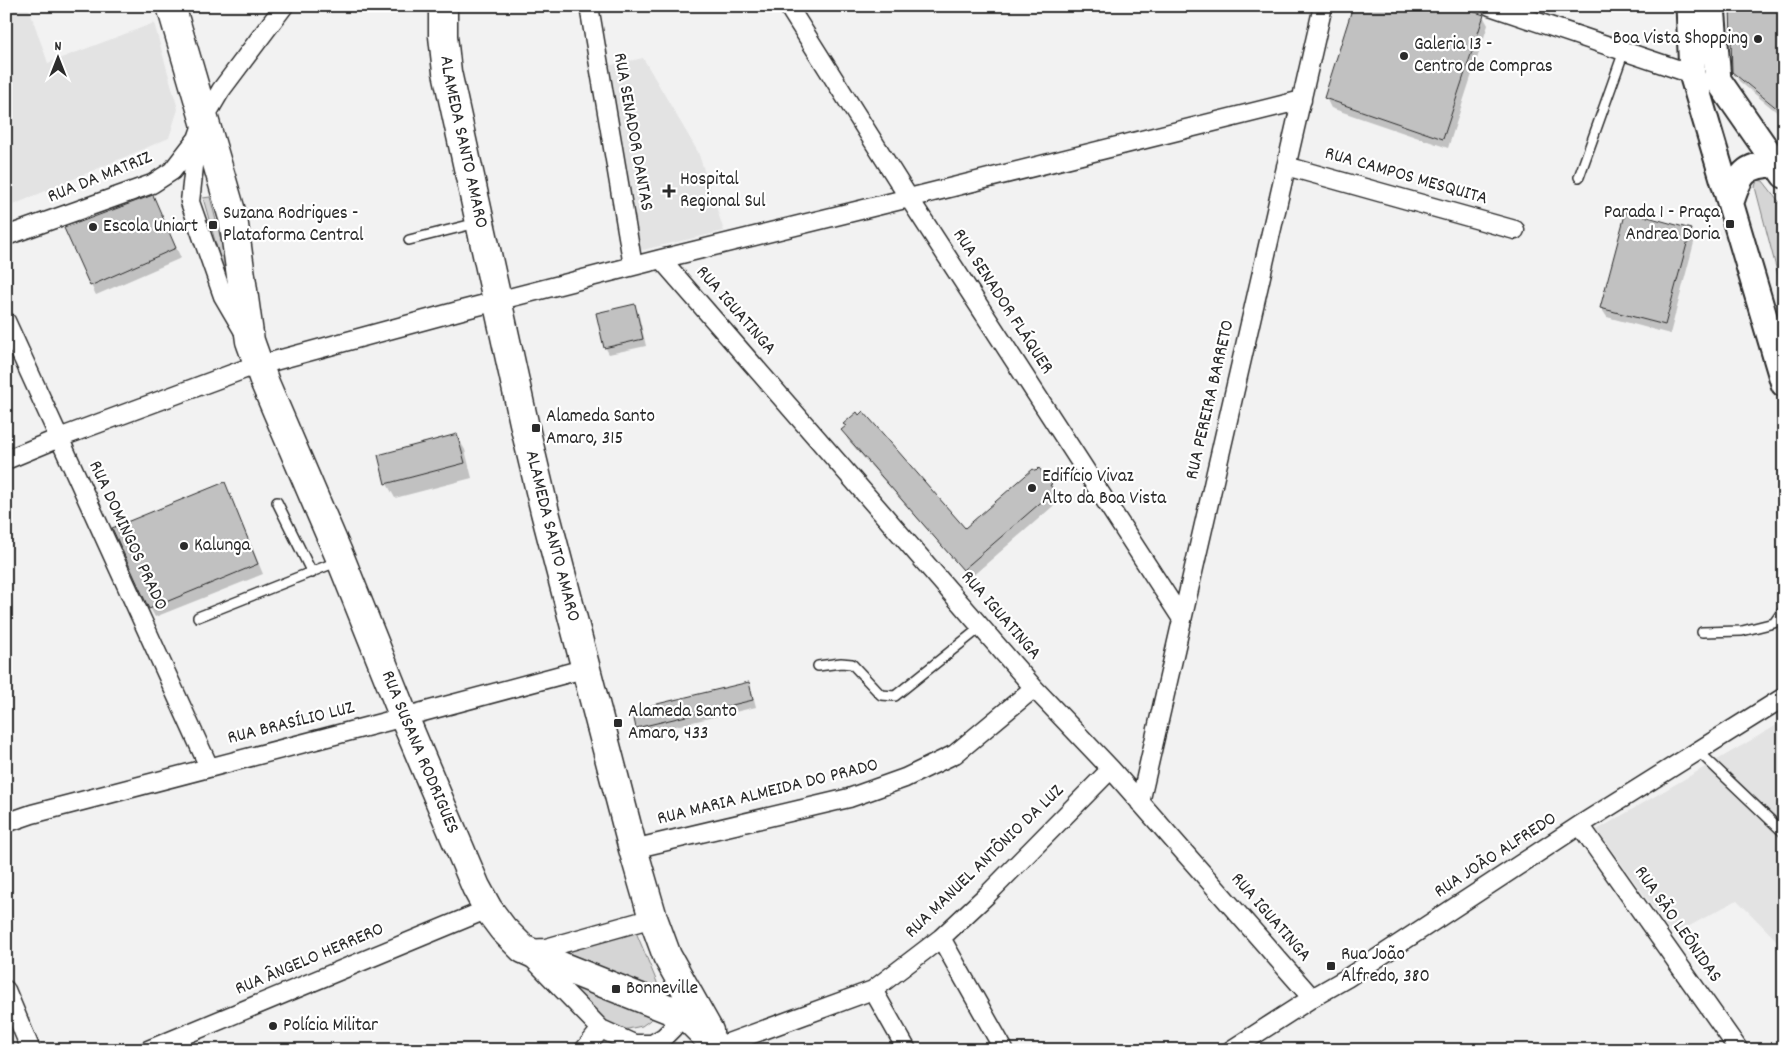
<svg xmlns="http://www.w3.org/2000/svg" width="1790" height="1056" font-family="Dekko,sans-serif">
  <rect width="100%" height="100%" fill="#f2f2f2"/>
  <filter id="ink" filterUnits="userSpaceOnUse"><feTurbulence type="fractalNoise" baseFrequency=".02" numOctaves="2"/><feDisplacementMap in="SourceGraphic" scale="10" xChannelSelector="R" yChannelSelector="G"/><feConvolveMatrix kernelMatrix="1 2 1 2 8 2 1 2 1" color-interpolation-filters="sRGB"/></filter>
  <g filter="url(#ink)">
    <path fill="#e3e3e3" d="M6,6h22l20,57 106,-40 24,86 -9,29 -163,70z
      M643,58l55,94 26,79 -86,20 -35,-184z
      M1784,721v227l-47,-48 -64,35 -76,-105z"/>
    <path fill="#d5d5d5" stroke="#808080" d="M1757,180l6,1 21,27v90l-29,-111z
      M210,197l19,74 -5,2 -21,-75z
      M633,925l26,62 2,15 -4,13 -15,11 -19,4 -23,-5 -65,-71z"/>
    <path fill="#0003" d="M1483,16l5,9 -40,123 -117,-40 -5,-10z
      M1733,71l4,3v3l47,38v3l-45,-37z
      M152,196l29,62 -85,37 -5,-10z
      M1690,230l5,9 -25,95 -63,-17 -6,-9z
      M634,305l4,7 8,34 -37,8 -4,-7z
      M843,430l121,100 87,-46 8,17 -89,77 -122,-138z
      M457,436l8,14 7,28 -77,20 -8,-14 -8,-28z
      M229,493l34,81 -108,43 -5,-9z
      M748,684l4,7 4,16 -114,27 -4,-7z"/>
    <path fill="#c1c1c1" stroke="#2b2b2b" d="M1353,6h104l27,9 -41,124 -119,-41z
      M1730,6h54v108l-52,-42z
      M153,195l23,53 -86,38 -26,-58z
      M1626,211l65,18 -26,96 -65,-17z
      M635,304l8,35 -39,9 -8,-35z
      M863,411l102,117 68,-59 3,2 3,-3 13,16 -2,1 4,6 -91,79 -122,-140 5,-4 -3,-2 14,-12 2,3z
      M457,434l8,29 -80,21 -7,-29z
      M225,482l33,82 -109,45 -37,-81z
      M749,682l4,18 -117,28 -4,-18z"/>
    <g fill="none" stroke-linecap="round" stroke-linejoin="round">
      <defs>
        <path id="lane" d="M1579,177l45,-126
          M409,240l68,-17
          M277,502l35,71
          M198,617l141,-56
          M1702,632l40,-1 32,-8 10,-14
          M818,666l23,-3 11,1 29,31 14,1 86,-69
          M1698,751l86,82"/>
        <path id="street" d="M589,6l44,260
          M788,6l121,192 273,421
          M1490,6l202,68
          M1286,166l229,64
          M6,236l146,-52 20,-13 24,-31
          M661,259l373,429 77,81 201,229
          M6,321l203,446
          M244,332l-21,-36 -33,-94 7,-63 7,-20 17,-29 63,-84
          M6,460l53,-22 186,-69 217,-59 199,-51 248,-61 393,-98
          M1140,803l183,-797
          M6,823l26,-9 372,-97 183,-49
          M1580,825l159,225
          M633,849l216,-51 56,-20 50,-24 79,-66
          M941,938l63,112
          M526,949l20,-1 107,-30
          M534,960l67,69 33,15h18l12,-7 9,-9 3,-16 -1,-8
          M6,990l25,60
          M873,990l34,60
          M717,1047l156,-57 68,-52 46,-43 124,-126
          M148,1050l340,-141
          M584,1050l17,-21
          M1231,1050l81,-52 35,-20 233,-153 204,-128"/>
        <path id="secondary" d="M1689,6l3,68 92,310
          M1712,6l6,74 66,95
          M1731,202c9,-28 13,-37 44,-38"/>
        <g id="primary">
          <path id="s1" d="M171,6l62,212 17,123 15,42 76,177 63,157 72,170 12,22 15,20 20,20 40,18 113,45 15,9 26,26"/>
          <path id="s2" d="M443,6v30l4,36 79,360 19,80 88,337 20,69 14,38 42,75"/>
        </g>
      </defs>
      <use href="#lane" stroke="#2b2b2b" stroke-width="12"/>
      <use href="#street" stroke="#2b2b2b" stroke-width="21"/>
      <use href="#secondary" stroke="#2b2b2b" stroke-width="29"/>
      <use href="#primary" stroke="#2b2b2b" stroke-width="31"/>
      <use href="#lane" stroke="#fff" stroke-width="9"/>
      <use href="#street" stroke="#fff" stroke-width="18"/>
      <use href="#secondary" stroke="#fff" stroke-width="25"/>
      <use href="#primary" stroke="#fff" stroke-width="28"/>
    </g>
  </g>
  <g fill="#2b2b2b" stroke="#fff" stroke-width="2">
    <circle cx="1758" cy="39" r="5"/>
    <circle cx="1404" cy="56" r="5"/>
    <path d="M666.5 183.5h5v5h5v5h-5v5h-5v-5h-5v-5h5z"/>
    <rect x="1725" y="219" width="10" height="10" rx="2.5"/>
    <rect x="208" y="220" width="10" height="10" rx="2.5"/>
    <circle cx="93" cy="227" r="5"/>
    <rect x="531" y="423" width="10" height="10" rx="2.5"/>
    <circle cx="1032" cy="488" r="5"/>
    <circle cx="184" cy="546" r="5"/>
    <rect x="613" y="718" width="10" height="10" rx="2.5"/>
    <rect x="1326" y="961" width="10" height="10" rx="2.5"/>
    <rect x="611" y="984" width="10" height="10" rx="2.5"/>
    <circle cx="273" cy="1026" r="5"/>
  </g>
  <g text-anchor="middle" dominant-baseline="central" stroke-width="4.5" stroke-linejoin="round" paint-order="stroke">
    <g font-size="19" fill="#2b2b2b" stroke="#fff" text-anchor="start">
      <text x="1748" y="39" text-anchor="end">Boa Vista Shopping</text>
      <text x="1414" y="45">Galeria 13 -<tspan x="1414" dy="22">Centro de Compras</tspan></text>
      <text x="680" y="180">Hospital<tspan x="680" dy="22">Regional Sul</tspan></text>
      <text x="1720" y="213" text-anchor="end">Parada 1 - Praça<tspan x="1720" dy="22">Andrea Doria</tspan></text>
      <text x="223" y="214">Suzana Rodrigues -<tspan x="223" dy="22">Plataforma Central</tspan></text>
      <text x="103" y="227">Escola Uniart</text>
      <text x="546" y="417">Alameda Santo<tspan x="546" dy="22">Amaro, 315</tspan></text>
      <text x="1042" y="477">Edifício Vivaz<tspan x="1042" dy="22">Alto da Boa Vista</tspan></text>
      <text x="194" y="546">Kalunga</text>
      <text x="628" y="712">Alameda Santo<tspan x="628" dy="22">Amaro, 433</tspan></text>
      <text x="1341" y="955">Rua João<tspan x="1341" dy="22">Alfredo, 380</tspan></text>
      <text x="626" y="989">Bonneville</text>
      <text x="283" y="1026">Polícia Militar</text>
    </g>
    <g font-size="19" fill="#2b2b2b" stroke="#fff">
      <text transform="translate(632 132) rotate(80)">RUA SENADOR DANTAS</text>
      <text stroke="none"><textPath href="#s2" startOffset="138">ALAMEDA SANTO AMARO</textPath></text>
      <text transform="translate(1406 177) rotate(16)">RUA CAMPOS MESQUITA</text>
      <text transform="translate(100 178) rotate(-22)">RUA DA MATRIZ</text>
      <text transform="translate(1002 302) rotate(57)">RUA SENADOR FLÁQUER</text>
      <text transform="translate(735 311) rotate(49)">RUA IGUATINGA</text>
      <text transform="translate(1211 400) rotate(-77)">RUA PEREIRA BARRETO</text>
      <text transform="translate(127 536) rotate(65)">RUA DOMINGOS PRADO</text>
      <text stroke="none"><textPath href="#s2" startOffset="542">ALAMEDA SANTO AMARO</textPath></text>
      <text transform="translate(1000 616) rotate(49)">RUA IGUATINGA</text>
      <text transform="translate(291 724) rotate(-14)">RUA BRASÍLIO LUZ</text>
      <text stroke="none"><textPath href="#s1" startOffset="790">RUA SUSANA RODRIGUES</textPath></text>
      <text transform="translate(768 793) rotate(-14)">RUA MARIA ALMEIDA DO PRADO</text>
      <text transform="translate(1496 856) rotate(-33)">RUA JOÃO ALFREDO</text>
      <text transform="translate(985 862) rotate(-44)">RUA MANUEL ANTÔNIO DA LUZ</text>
      <text transform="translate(1270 918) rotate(49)">RUA IGUATINGA</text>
      <text transform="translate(1677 925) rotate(55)">RUA SÃO LEÔNIDAS</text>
      <text transform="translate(310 960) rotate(-23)">RUA ÂNGELO HERRERO</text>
    </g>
  </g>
  <rect width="1790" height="1056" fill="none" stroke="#fff" stroke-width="25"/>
  <rect x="12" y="12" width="1765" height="1031" fill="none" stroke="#2b2b2b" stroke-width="2" filter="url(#ink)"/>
  <g transform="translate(58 58)" stroke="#ffffff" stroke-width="4" paint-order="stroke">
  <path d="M0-4L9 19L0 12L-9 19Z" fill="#2b2b2b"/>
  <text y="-8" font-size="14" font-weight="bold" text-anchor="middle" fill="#2b2b2b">N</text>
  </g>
</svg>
